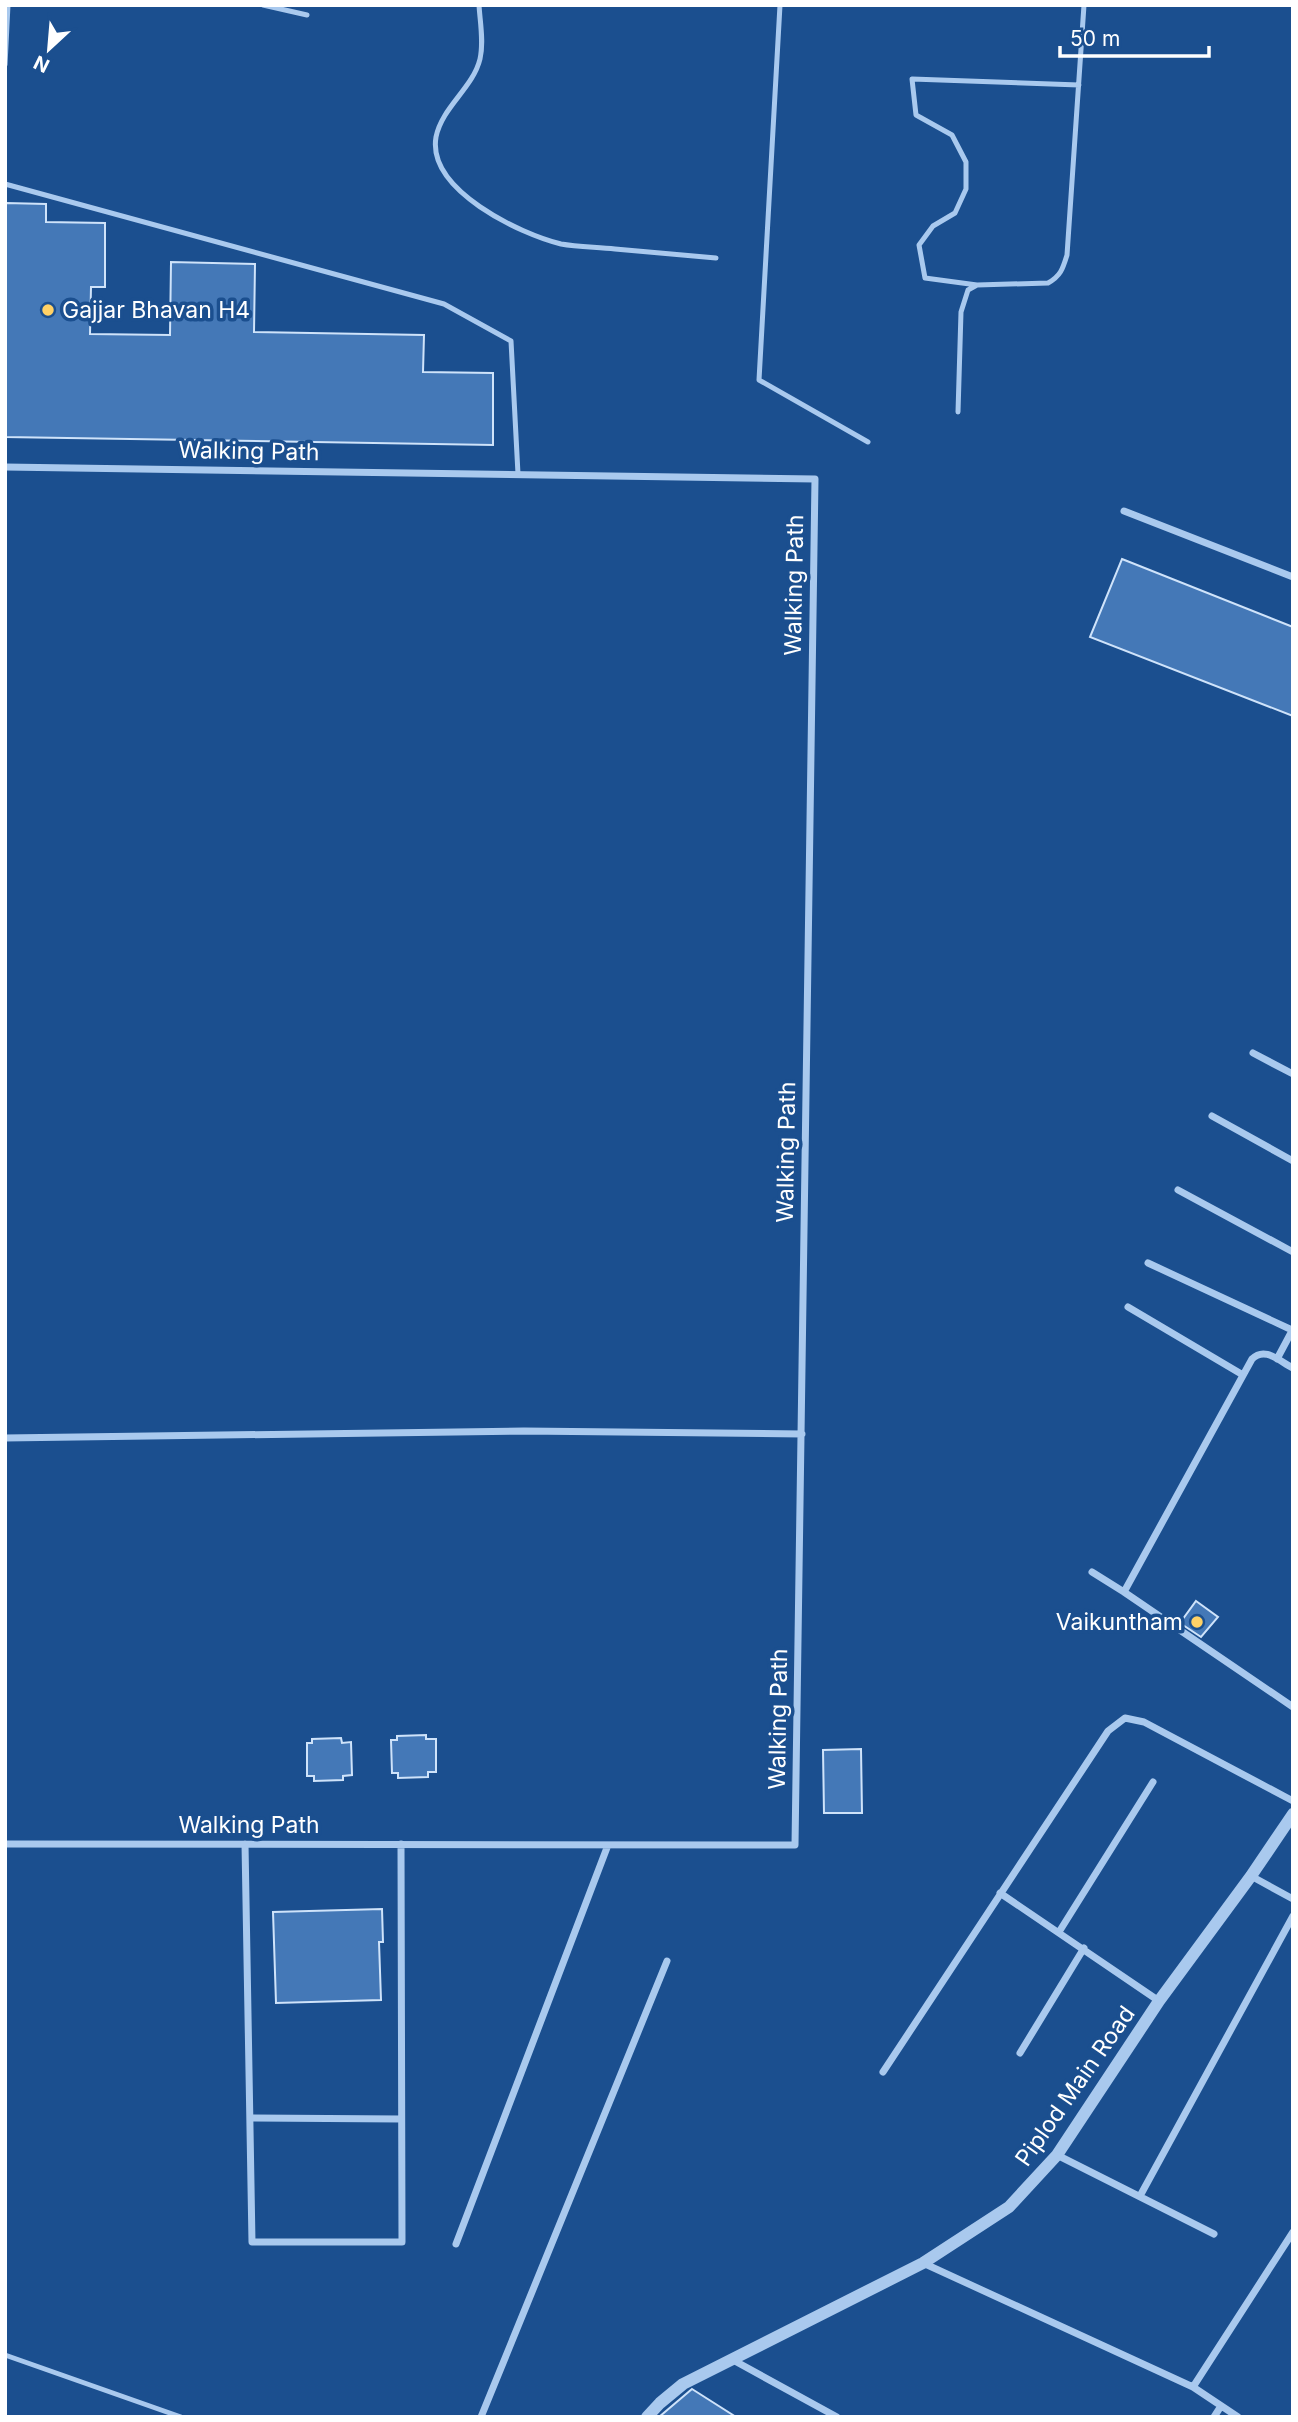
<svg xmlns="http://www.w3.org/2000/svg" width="1298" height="2422" font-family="Inter,sans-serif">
  <rect width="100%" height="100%" fill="#1b4f8f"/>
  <path fill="#4478b7" stroke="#cfe3fa" stroke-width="2" d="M6,203l40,1v18l59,1v64h-14l-1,47 80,1 1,-73 84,2 -1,68 170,3 -1,37 70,1v72l-488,-8z
    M1122,559l171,68v89l-203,-79z
    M1196,1601l22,16 -17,20 -21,-14z
    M426,1735v4h10v33h-8v5l-30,1v-5h-6l-1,-33h6v-4z
    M341,1738l1,5 9,-1 1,33 -9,1v4l-29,1v-5h-7v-33h5v-4z
    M861,1749l1,64h-38l-1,-63z
    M382,1909l1,33h-4l2,58 -105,3 -3,-91z
    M692,2389l44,28h-77z"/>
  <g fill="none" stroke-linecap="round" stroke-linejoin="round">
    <path stroke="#a9c9ee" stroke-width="5" d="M263,5l44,10
      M479,5c1,17 5,37 1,54 -7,29 -38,48 -44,78 -9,53 84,97 125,107 17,3 36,3 54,5 33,3 67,6 101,9
      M780,5l-21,375 109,62
      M5,65l3,-60
      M5,184l439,120 67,37 7,133
      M977,285l-52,-7 -6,-33 14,-19 22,-13 11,-24v-27l-14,-27 -36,-20 -4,-36 167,6
      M958,412l3,-100 7,-22 9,-5 71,-2c13,-7 15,-15 19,-28l17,-250
      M5,2355l176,62"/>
    <path stroke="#a9c9ee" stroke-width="7" d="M5,467l810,12 -20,1366 -790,-1
      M1124,511l169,66
      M1253,1053l40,21
      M1212,1116l81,45
      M1178,1190l115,62
      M1148,1263l144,67
      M1128,1307l115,68
      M1277,1359l16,-30
      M5,1438l519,-7 278,3
      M1092,1572l32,20 169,115
      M1124,1592l128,-233c13,-13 27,2 41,9
      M245,1844l7,398h150l-1,-398
      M1251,1876l42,23
      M1000,1893l159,108
      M1059,1932l94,-150
      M1020,2053l64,-105
      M883,2072l225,-341 17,-13 19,4 149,79
      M250,2118l151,1
      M1057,2155l157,79
      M1140,2196l153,-280
      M456,2244l152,-399
      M923,2263l270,124 45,30
      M733,2360l104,57
      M1193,2387l100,-155
      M481,2417l186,-456
      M1214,2417l7,-11"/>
    <path stroke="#a9c9ee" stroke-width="12" d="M647,2417l13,-14 23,-19 240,-121 86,-56 48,-52 102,-154 92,-125 42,-62"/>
  </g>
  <g fill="#ffd166" stroke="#1b4f8f" stroke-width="2.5">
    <circle cx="48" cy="310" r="7"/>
    <circle cx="1197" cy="1622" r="7"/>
  </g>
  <g text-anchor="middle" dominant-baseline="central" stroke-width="7" stroke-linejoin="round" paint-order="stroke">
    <g font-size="23" fill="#fff" stroke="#1b4f8f" text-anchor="start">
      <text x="62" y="310">Gajjar Bhavan H4</text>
      <text x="1183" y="1622" text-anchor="end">Vaikuntham</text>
    </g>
    <g font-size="23" fill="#fff" stroke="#1b4f8f">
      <text transform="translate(249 451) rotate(1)">Walking Path</text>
      <text transform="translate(794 585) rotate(-89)">Walking Path</text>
      <text transform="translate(786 1152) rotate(-89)">Walking Path</text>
      <text transform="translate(778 1719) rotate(-89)">Walking Path</text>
      <text x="249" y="1825">Walking Path</text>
      <text transform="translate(1075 2086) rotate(-55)">Piplod Main Road</text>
    </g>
  </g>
  <rect width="1298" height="2422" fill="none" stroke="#ffffff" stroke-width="14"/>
  <g transform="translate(49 49) rotate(206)" stroke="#1b4f8f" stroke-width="5" paint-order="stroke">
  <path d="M0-5L12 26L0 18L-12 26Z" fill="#ffffff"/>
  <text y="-10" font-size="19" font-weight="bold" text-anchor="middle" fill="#ffffff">N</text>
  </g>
  <path d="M1060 46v10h149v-10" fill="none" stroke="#ffffff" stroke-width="3.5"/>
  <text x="1070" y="46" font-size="21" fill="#ffffff" stroke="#1b4f8f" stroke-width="5" paint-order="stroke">50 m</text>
</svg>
